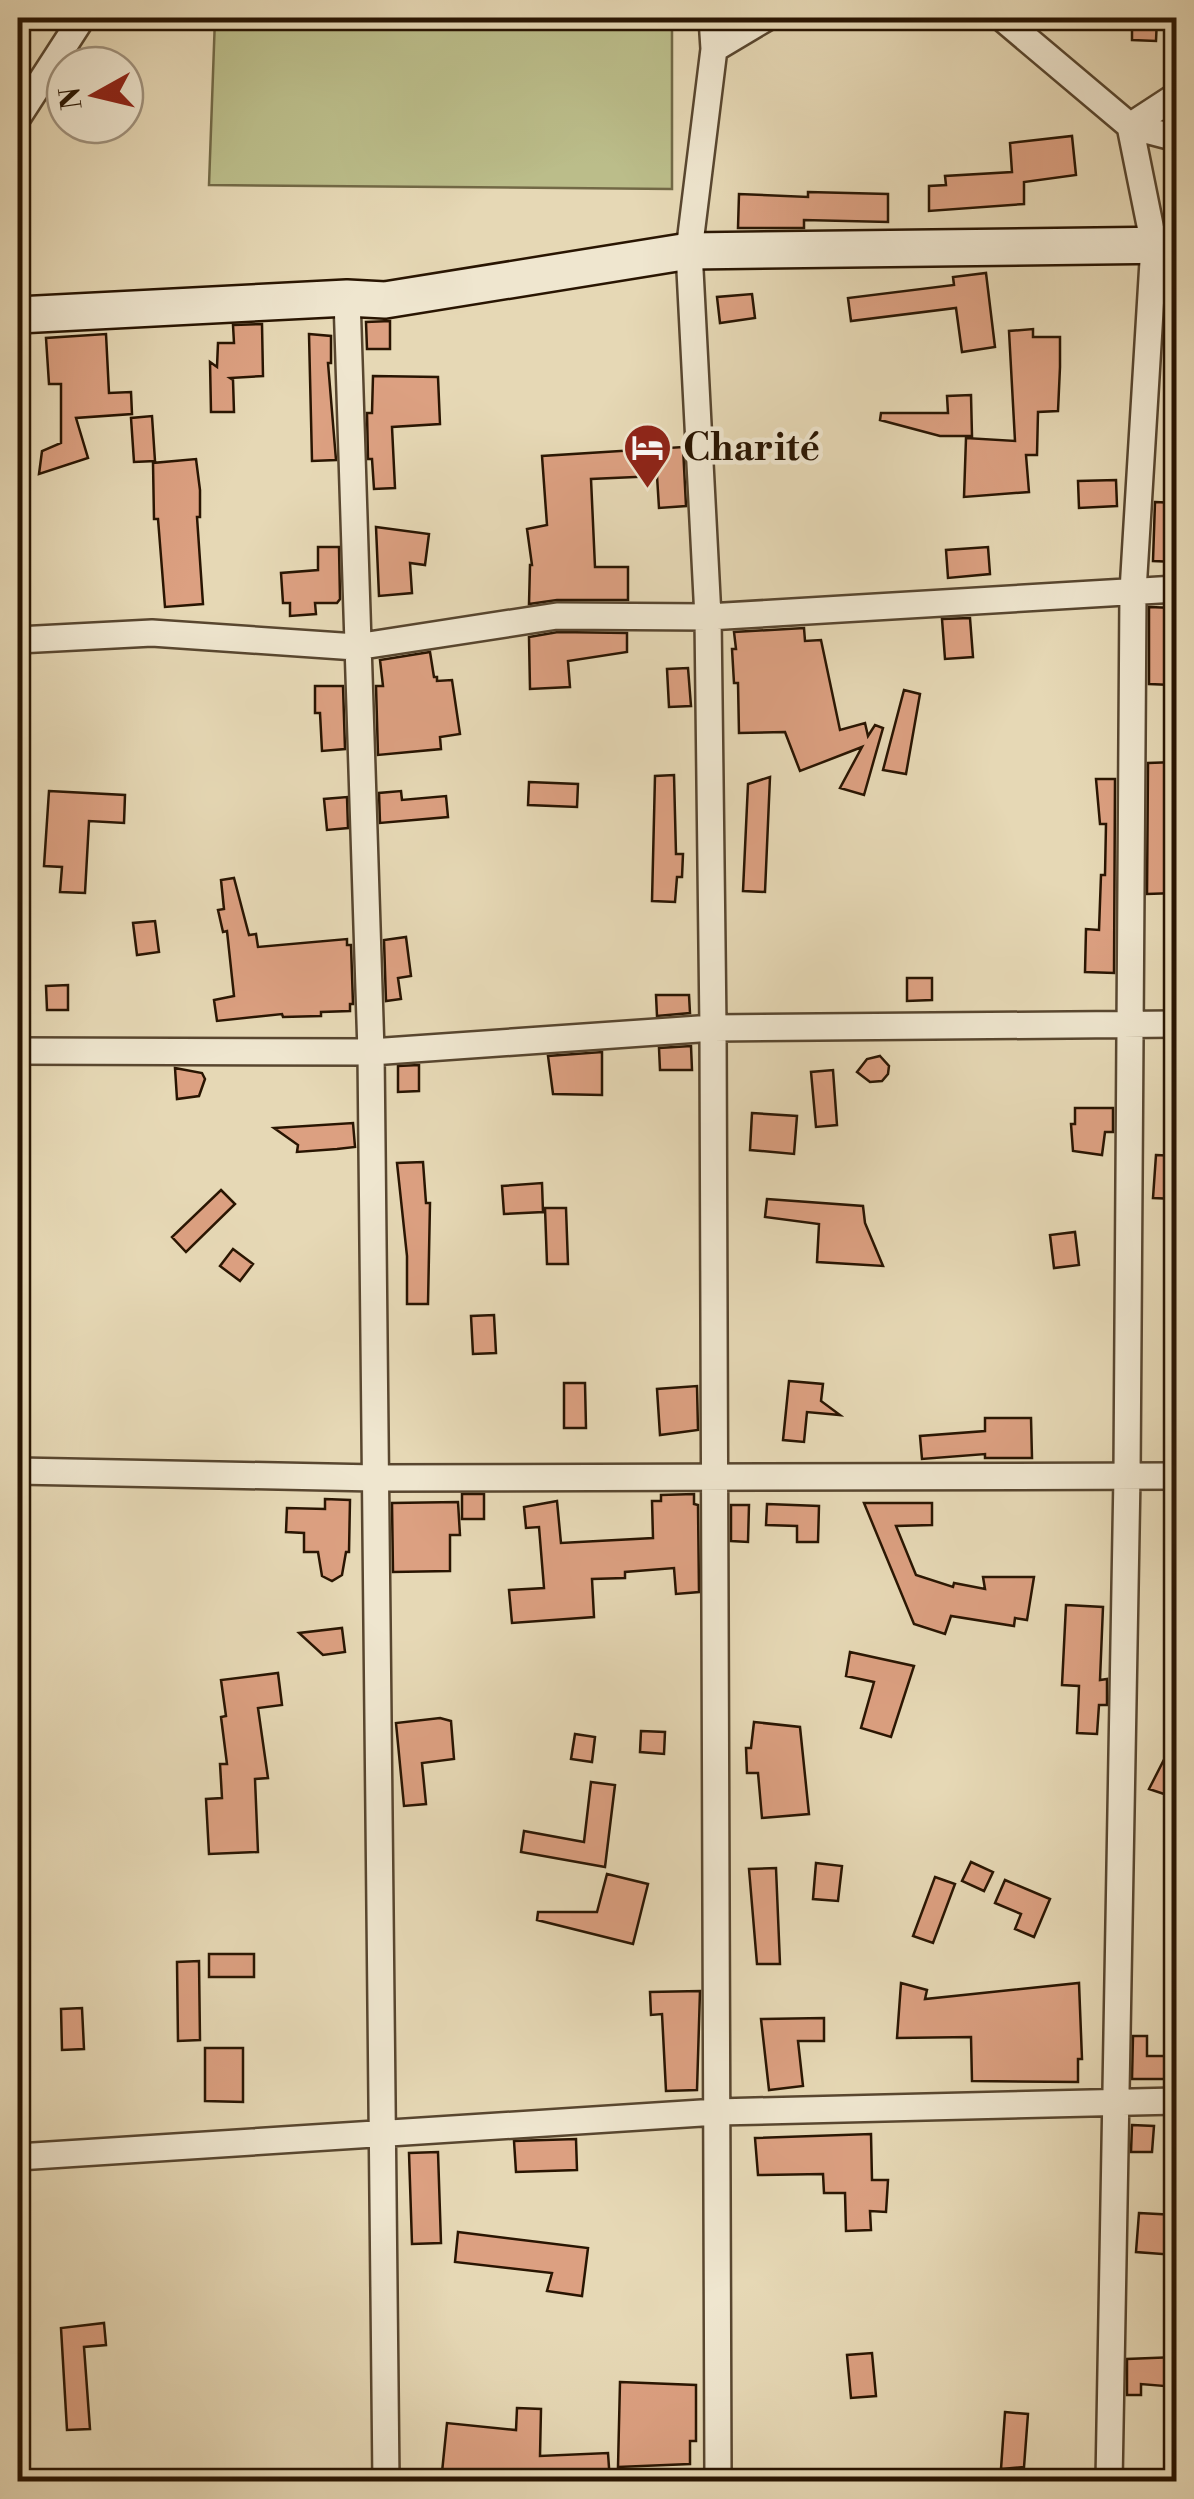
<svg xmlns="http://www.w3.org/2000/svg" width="1194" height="2499" font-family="'Libre Bodoni',serif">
  <rect width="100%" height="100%" fill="#e6d8b5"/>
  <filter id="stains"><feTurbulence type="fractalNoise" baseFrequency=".002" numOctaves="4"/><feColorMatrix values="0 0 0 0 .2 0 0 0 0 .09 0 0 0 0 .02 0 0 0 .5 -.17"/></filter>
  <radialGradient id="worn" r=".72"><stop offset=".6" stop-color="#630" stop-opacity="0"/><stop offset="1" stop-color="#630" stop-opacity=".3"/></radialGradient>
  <path fill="#bbbd8a" stroke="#726946" stroke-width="2.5" d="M215,18h457v171l-463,-4z"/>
  <path fill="#dca081" stroke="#291502" stroke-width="2.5" d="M1132,18h25l-1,23 -24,-1z
    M1072,136l4,39 -52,7v22l-95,7v-25l17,-1 -1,-9 67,-4 -2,-29z
    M808,192l80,2v28l-84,-2v8h-66l1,-34 69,3z
    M986,273l9,74 -33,5 -6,-44 -105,13 -3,-23 106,-13 -1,-8z
    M752,294l3,24 -35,5 -3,-26z
    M390,321v28h-23l-1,-27z
    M262,324l1,52 -33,2 3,2 1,32h-23l-1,-50 7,5 1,-24h16l-1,-18z
    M1033,329v8h27v30l-2,44 -20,1 -1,43h-11l3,37 -65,5 2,-59 49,3 -6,-110z
    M106,334l3,59 22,-1 1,22 -56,4 12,40 -49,16 3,-23 19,-8v-59h-12l-3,-46z
    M309,334l22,2v27h-3l8,97 -24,1z
    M373,376l65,1 2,47 -48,3 3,61 -21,1 -2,-30h-4l-1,-46h5z
    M971,395l1,41h-32l-60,-16 1,-7h67l-1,-17z
    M152,416l3,45 -21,1 -3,-44z
    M683,447l3,59 -27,2 -2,-32 -66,3 4,88h33v33h-71l-28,4 1,-39h2l-5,-36 20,-4 -5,-69z
    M196,459l4,31v27h-3l6,87 -38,3 -7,-88h-4l-1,-56z
    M1116,480l1,26 -38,2 -1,-27z
    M1155,502l21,1v59l-23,-1z
    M376,527l53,7 -4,31 -15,-2 2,30 -33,3z
    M318,547h21l1,52 -3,4h-22l1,11 -26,2v-13h-7l-2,-30 37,-3z
    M988,547l2,27 -42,4 -2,-28z
    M1149,607l25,1 -2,77 -23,-1z
    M970,618l3,39 -28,2 -3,-40z
    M804,628l1,13 16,-1 19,90 25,-7 3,13 7,-11 8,3 -19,67 -24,-7 22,-41 -62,24 -15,-39 -46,1 -1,-50h-4l-2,-34h4l-2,-17z
    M558,632l69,1v19l-59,9 2,26 -40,2 -1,-52z
    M430,652l4,25h3v4l15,-1 8,54 -20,3 1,12 -63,6 -2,-69h7l-3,-26z
    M688,668l3,38 -22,1 -2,-38z
    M315,686h28l2,63 -23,2 -2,-38h-5z
    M904,690l16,4 -14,80 -23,-4z
    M1176,762v131l-29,1 1,-131z
    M674,775l2,79h7l-1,23h-5l-2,25 -23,-1 3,-125z
    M770,777l-5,115 -22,-1 5,-107z
    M1096,779h19l-1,194 -29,-1 1,-43 13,1 2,-55h4l1,-51h-6z
    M529,782l49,2 -1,23 -49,-2z
    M49,791l76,4 -1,28 -35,-2 -4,72 -25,-1 2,-25 -18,-1z
    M401,791l1,9 44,-4 2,21 -68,6 -1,-30z
    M347,797l1,31 -21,2 -3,-31z
    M234,878l15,57 7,-1 2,13 89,-8v6h4l2,59h-3v7l-29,1v4l-38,1 -1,-3 -65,7 -3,-21 20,-4 -7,-65 -4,1 -5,-22 6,-1 -3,-29z
    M155,921l4,31 -22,3 -4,-32z
    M406,937l5,39 -13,2 3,21 -15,2 -2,-61z
    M907,978h25v22l-25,1z
    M68,985v25h-21l-1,-24z
    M656,995h33l1,18 -33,3z
    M691,1046l1,24h-32l-1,-22z
    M602,1052v43l-49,-1 -5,-38z
    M880,1056l9,10 -1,8 -6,7 -12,1 -13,-10 10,-13z
    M419,1065v26l-21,1v-26z
    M175,1068l27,5 3,6 -6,17 -22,3z
    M833,1070l4,55 -21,2 -5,-55z
    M1075,1108h38v24h-8l-3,23 -29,-4 -2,-27h4z
    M752,1113l45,3 -3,38 -44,-4z
    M353,1123l2,24 -18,2 -40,3 1,-7 -24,-17z
    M1156,1155l20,1 -1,43 -22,-1z
    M423,1162l3,41h4l-2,101h-21v-48l-10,-93z
    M542,1183l1,29 -39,2 -2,-28z
    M221,1190l14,14 -49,48 -14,-15z
    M767,1199l96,7 2,17 18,43 -66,-4 2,-38 -54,-7z
    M545,1208h21l2,56h-21z
    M1075,1232l4,33 -25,3 -4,-33z
    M233,1249l20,15 -13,17 -20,-15z
    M494,1315l2,38 -23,1 -2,-38z
    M789,1381l34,3 -2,17 19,14 -33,-3 -3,30 -21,-2z
    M564,1383h21l1,45h-22z
    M697,1386l1,44 -38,5 -3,-46z
    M985,1418h46l1,40h-47v-4l-63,5 -2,-23 65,-5z
    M462,1494h22v25h-22z
    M694,1494v10l4,1 1,87 -23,2 -2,-26 -49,4v6l-33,1 2,38 -82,6 -3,-33 35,-2 -5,-61 -13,1 -2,-21 33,-6 4,42 92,-5 -1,-37h9v-6z
    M325,1499l25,1 -1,52h-3l-4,23 -10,6 -10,-5 -4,-24h-14v-19l-18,-1 1,-24 38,1z
    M458,1502l2,33h-10v36l-57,1 -1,-69z
    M864,1503h68v22l-36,1 20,49 37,12 1,-4 31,6 -2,-12h51l-7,43 -12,-2 -1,8 -63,-10 -6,18 -31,-10z
    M767,1504l52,2 -1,36h-21v-16l-31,-1z
    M731,1505h18l-1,37 -17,-1z
    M1066,1605l37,2 -3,73 7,-1v26h-8l-2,29 -20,-1 2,-47 -17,-1z
    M342,1628l3,24 -22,3 -24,-22z
    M850,1652l64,14 -23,71 -30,-9 13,-46 -28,-6z
    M278,1673l4,32 -24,3 10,70 -13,1 3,73 -49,2 -3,-55 16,-1 -2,-34h7l-6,-47 5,-1 -5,-36z
    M440,1718l11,3 3,38 -32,4 4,41 -22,2 -8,-83z
    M754,1722l46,5 9,87 -47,4 -4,-45h-11l-1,-25h5z
    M641,1731l24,1 -1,22 -24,-2z
    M575,1734l20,3 -3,25 -21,-3z
    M1176,1736v62l-27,-9z
    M591,1782l24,3 -10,82 -84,-15 3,-21 60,11z
    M971,1862l22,10 -9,19 -22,-10z
    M816,1863l26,3 -4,35 -25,-2z
    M776,1868l4,96h-23l-8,-95z
    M607,1874l41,10 -15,60 -96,-24 1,-8h59z
    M935,1877l20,7 -22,59 -20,-7z
    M1005,1880l45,19 -16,38 -19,-8 6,-15 -26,-11z
    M209,1954h45v23h-45z
    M199,1961l1,79 -22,1 -1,-79z
    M901,1983l26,7 -2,9 154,-16 3,76h-4v23l-106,-1 -1,-44 -74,1z
    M700,1991l-3,99 -31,1 -4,-77 -11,1 -1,-23z
    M82,2008l2,41 -22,1 -1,-41z
    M824,2018v23h-26l5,45 -34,4 -8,-71z
    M1133,2036h14v20h29v23h-44z
    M205,2048h38v54l-38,-1z
    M1132,2125l22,1 -2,26h-21z
    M871,2134l1,46h16l-2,32 -16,-1 1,19 -25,1 -1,-38h-21l-1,-19 -65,1 -3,-37z
    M576,2139l1,31 -61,2 -2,-31z
    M438,2152l3,91 -29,1 -3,-91z
    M1139,2213l37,2 -1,40 -39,-3z
    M458,2232l130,16 -6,48 -35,-5 5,-18 -97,-11z
    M104,2323l2,22 -22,2 6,82 -23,1 -6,-102z
    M872,2353l4,43 -25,2 -4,-43z
    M1176,2357v30l-35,-3v11h-14v-36z
    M620,2382l76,3v56h-6v23l-72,3z
    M517,2408l24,1 -1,47 68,-3 2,29h-25v-4l-49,3 -55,-6 -1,7h-39l6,-59 69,7z
    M1005,2412l23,2 -4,53 -23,2z"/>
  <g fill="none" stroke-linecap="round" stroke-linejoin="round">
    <defs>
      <path id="minor" d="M712,18l2,31 -25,202 19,366 5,411 5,1454
        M1002,18l128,108 46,12
        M714,49l52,-31
        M18,117l64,-99
        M347,298l24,754 15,1430
        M18,640l134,-7 204,14 201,-31 151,1 468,-28
        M18,1051l353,1 342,-24 463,-4
        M18,1471l358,7 800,-2
        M18,2157l699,-45 459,-11
        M1109,2482l18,-1006 6,-885 21,-346 -24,-119 46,-30"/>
      <path id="secondary" d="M18,315l329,-17 38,2 304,-49 487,-6"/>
    </defs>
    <use href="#minor" stroke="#58462f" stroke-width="30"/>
    <use href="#secondary" stroke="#291502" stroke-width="40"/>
    <use href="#minor" stroke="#efe6cf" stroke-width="25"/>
    <use href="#secondary" stroke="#efe6cf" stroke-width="35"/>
  </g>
  <defs>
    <symbol id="hotel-pin" viewBox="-11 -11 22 30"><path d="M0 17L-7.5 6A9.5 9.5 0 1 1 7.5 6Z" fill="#8f2418" stroke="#efe6cf"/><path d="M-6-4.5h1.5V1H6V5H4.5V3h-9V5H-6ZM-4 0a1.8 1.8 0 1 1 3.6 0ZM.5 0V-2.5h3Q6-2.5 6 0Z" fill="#fff"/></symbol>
  </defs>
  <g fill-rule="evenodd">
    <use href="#hotel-pin" x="620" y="420" width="55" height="75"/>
  </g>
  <g text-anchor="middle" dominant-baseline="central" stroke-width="9" stroke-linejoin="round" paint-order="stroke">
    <g font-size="38" font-weight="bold" fill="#291502" stroke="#efe6cf" text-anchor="start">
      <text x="683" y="448">Charité</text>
    </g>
  </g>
  <rect width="1194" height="2499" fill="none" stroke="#e6d8b5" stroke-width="60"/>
  <rect x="20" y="20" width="1154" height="2459" fill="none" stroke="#291502" stroke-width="5"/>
  <rect x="30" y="30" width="1134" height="2439" fill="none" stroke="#291502" stroke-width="2.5"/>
  <g transform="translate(95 95) rotate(262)"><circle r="48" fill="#efe6cf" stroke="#a0927d" stroke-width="2.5"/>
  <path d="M0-8L18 38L0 25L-18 38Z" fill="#8f2418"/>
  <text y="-15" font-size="28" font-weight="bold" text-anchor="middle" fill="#291502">N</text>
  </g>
  <rect width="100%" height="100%" filter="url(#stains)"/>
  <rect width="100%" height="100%" fill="url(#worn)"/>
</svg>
